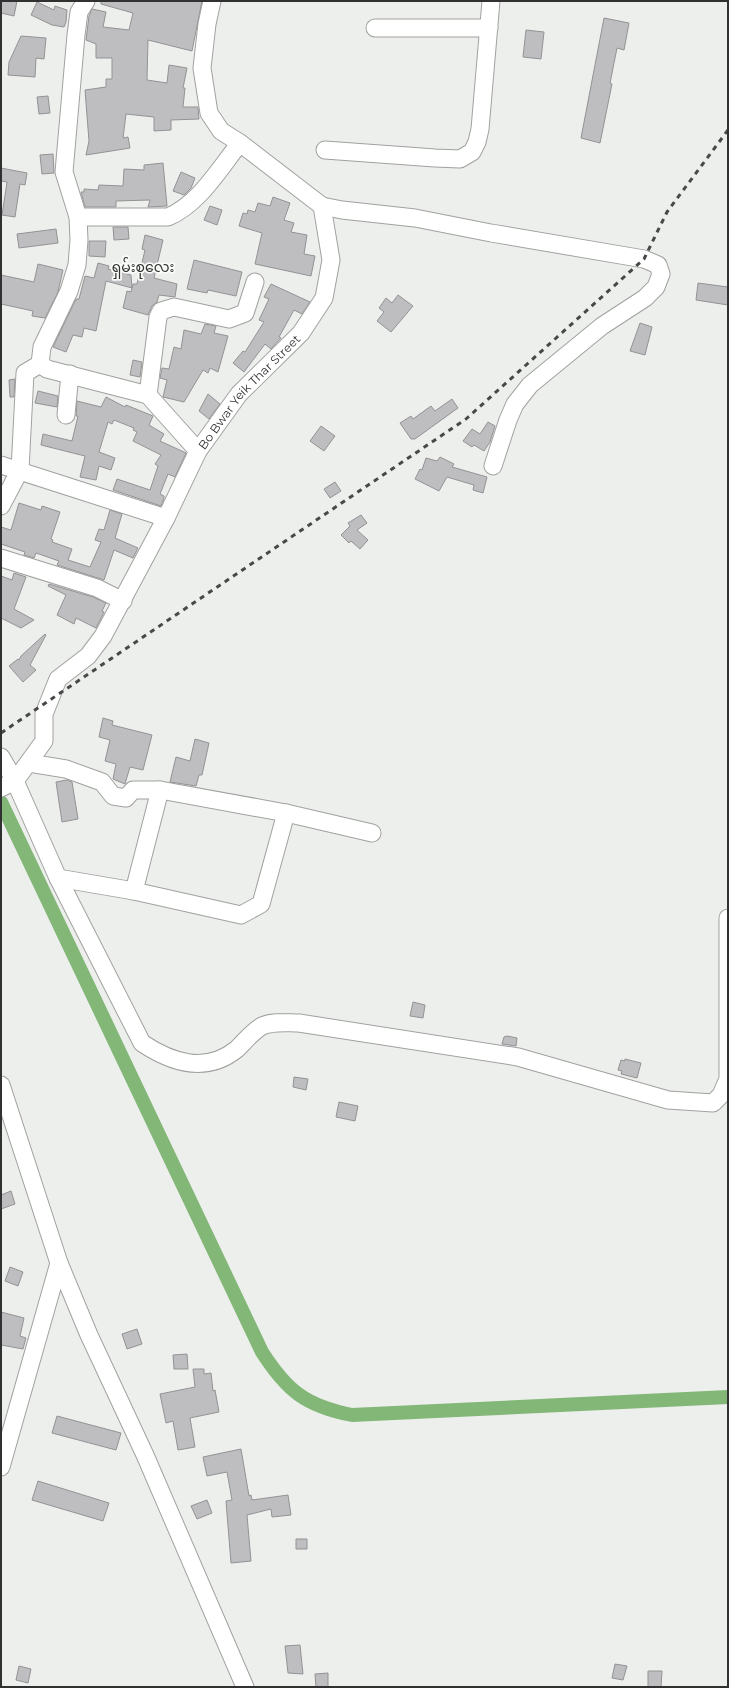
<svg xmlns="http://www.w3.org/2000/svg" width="729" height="1688" font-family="Montserrat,'Noto Sans Myanmar',sans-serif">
  <rect width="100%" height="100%" fill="#edefec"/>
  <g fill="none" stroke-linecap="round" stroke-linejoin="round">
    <path stroke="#83b778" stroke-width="14" d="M1,802l261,550c25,39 44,54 90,63l376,-18"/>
  </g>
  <path fill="#bebec1" stroke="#939295" d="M1,1h16l-3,15 -13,-3z
    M101,1h101l-10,50 -44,-11 -1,40 20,3 2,-18 18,3 -4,20h2l-2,19h15l1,12 -28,1v10l-17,1v-14l-28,-3 -3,24 5,-1 2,11 -44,7 3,-14 -4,-51 21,-3v-8h6v-21h-16v-14l-10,-4 3,-24 3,-7 14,3 -3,15 26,3 4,-17 -32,-9z
    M37,2l17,8 1,-4 12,4 -1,12 -2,5 -12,-2 -21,-10z
    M604,18l25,5 -5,27 -7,-2 -7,35 2,1 -12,59 -19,-5z
    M526,30l18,2 -3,27 -18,-2z
    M21,36l25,2 -2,21 -8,-1 -1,19 -27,-2 1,-13z
    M48,96l2,17 -11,1 -2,-17z
    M53,154l1,19 -12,1 -2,-19z
    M163,163l4,43 -19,1 2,-7 -34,1v6h-31l-4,-15h3v-3l14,1 1,-5 24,1 1,-17 20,1v-5z
    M1,168l26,5 -2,12 -5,-1 -5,33 -13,-2 5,-33 -6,-1z
    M181,172l14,6 -4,10 -7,7 -11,-4z
    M273,197l17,6 -6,17 10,3 -3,9 16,3 -3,19 11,2 -4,20 -56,-12 7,-31 -23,-7 4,-13 4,1 1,-4 7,2 3,-9 12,3z
    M210,206l12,4 -5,15 -13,-5z
    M113,227h15l1,12 -15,1z
    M56,229l2,14 -39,5 -2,-14z
    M145,235l18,5 -9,38 23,6 -2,13 -16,-2 -2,7 -5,4 -4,9 -25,-7 4,-17 4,1 2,-8h4l8,-34 -3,-1z
    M89,241h17l-1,16 -16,-1z
    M194,260l48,12 -6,24 -28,-6 -1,3 -20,-4z
    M98,263l11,3 -1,3 23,6 1,13 -26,-7 -10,50 -12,-3 -2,9 -9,-2 -7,17 -13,-5 23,-48h3l6,-23 9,2z
    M38,264l25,6 -5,22 -13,26 -13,-2 1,-5 -32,-7v-29l33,7z
    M698,283l30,4v18l-32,-5z
    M271,284l39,18 -8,12 -8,-4 -15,27 2,1 -10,11 -6,-5 -21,28 -11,-9 10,-12 2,1 19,-30 -5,-2 10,-21 -5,-2z
    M398,295l15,11 -22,26 -14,-11 7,-9 -5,-4 7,-10 6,5z
    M640,323l12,4 -7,28 -15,-4z
    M205,324l11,2 -2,7 14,3 -10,36 -8,-4 -2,5 -5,-3 -19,32 -21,-5 4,-17 -7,-2 2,-10 7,1 5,-22 7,2 3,-19 17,4z
    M133,360l9,2 -2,15 -10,-2z
    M15,379l-1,18h-4l-1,-17z
    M38,391l20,5 -1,11 -22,-4z
    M208,394l12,10 -11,15 -10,-8z
    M106,397l19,10 1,-2 27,11 -4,9 15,9 -4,7 26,12 -11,24 -7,-3 -8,20 4,2v2l-3,8 -48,-16 4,-11 33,11 8,-24 -3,-2 6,-9 -28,-14 4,-9 -4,-2 1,-2 -20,-8 -2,4 -4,-2 -9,30 16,6 -4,12 -12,-4 -3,14 -16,-3 5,-21 -44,-11 2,-11 29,7 6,-25h-2l1,-15 24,6z
    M452,399l6,9 -43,31h-4l-11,-16 11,-7 2,3 18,-13 4,5z
    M488,422l7,4 -5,16 -6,9 -10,-6 -2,2 -9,-6 9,-12 8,5z
    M321,426l14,10 -11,15 -14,-10z
    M440,457l14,7 -2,3 35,10 -4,16 -10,-3 1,-5 -27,-8 -8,14 -24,-12 5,-10 2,1 4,-12 11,3z
    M335,482l6,9 -11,7 -6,-9z
    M19,503l22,7 1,-4 18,6 -9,27 2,1 -1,2 20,7 -4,11 22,7 11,-25 -6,-2 4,-11 5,1 6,-20 12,4 -7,24 23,10 -5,10 -19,-8 -10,30 -47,-15 2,-4 -23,-8 -2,5 -10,-3 1,-3 -24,-8v-17l10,3z
    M361,515l6,8 -10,7 11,10 -8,9 -9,-8 -2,2 -8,-8 9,-9 -2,-3z
    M14,573l12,4 -12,32 20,11 -13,8 -20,-10v-42l11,4z
    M49,584l44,13 13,6 -4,8 2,1 -8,16 -20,-10 -2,6 -17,-9 9,-20 -18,-9z
    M45,634l1,1 -16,30 6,5 -13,12 -14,-16 9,-7 1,1 2,-4z
    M103,718l10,3 -1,4 40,10 -9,35 -13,-3 -5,17 -12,-5 3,-15 -11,-3 5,-21 -11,-3z
    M195,739l14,4 -7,32h-3l-3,11 -26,-4 6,-25 14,4z
    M67,780l5,2 6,37 -16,3 -6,-40z
    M413,1002l12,3 -2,13 -13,-2z
    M507,1036l10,2 -1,8 -14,-2 2,-7z
    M625,1059l16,4 -4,15 -16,-4 1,-3 -4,-1 3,-10 4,1z
    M294,1077l14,2 -2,11 -13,-3z
    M339,1102l19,4 -3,15 -19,-4z
    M11,1191l4,13 -14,5v-14z
    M10,1267l13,5 -5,14 -13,-5z
    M1,1312l23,6 -4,18 6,2 -3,11 -22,-4z
    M137,1329l5,15 -15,5 -5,-15z
    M187,1354l1,15h-14l-1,-14z
    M193,1369h11v5l7,-1 2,18 2,-1 4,22 -29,6 5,29 -17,3 -5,-29 -7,2 -6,-29 35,-7z
    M57,1416l64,17 -5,17 -64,-17z
    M241,1449l8,47 2,-1 1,5 36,-5 3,20 -19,2 -1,-8 -24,6 4,46 -20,2 -5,-62 6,-1 -5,-28 -20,4 -4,-19z
    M38,1481l71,22 -6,18 -71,-21z
    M207,1500l5,13 -15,6 -6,-13z
    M296,1539h11v10h-11z
    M300,1645l3,29 -15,-1 -3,-27z
    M615,1664l12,2 -4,14 -11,-2z
    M19,1666l12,3 -3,14 -12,-3z
    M648,1671h14l-1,16h-13z
    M328,1673v14h-12l-1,-13z"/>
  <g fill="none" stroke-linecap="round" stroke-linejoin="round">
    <defs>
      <g id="minor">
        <path d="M86,1l-7,11 -3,23 -12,137 14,45 1,23 -2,25 -8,26 -27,56 -2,17 7,5 101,26 50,56"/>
        <path d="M375,28h114"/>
        <path d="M325,150l110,8 25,1 12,-7 5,-10 3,-13 11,-128"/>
        <path d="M322,206l20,4 73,8 76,15 153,26 14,6 3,9 -5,13 -11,11 -43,28 -72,59 -15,19 -7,16 -15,46"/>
        <path d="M78,217h90c31,-13 51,-48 72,-74"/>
        <path d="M148,395l10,-78 3,-6 13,-4 55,12 16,-6 10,-31"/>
        <path d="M66,415l4,-41"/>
        <path d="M1,465l165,53"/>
        <path d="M1,506l19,-36 5,-97 15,-9"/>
        <path d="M1,558l96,30 26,13"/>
        <path d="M1,757l14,24 43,97 84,165c30,20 64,31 95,6 8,-8 15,-17 25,-23 11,-5 25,-3 37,-3l219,34 150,43 45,3 8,-8 7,-16v-161"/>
        <path d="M29,763l37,6 36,13 11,14 13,2 7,-8h27l126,23 86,20"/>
        <path id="s1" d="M1,788l14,-7 29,-40v-27l14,-35 30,-23 15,-20 63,-118 32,-67 41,-57 62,-61 23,-35 7,-38 -9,-54 -82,-63 -19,-12 -12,-18 -7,-45 5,-44 5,-23"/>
        <path d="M58,878l76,13 107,24 20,-11 25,-91"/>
        <path d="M134,891l26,-101"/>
        <path d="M1,1085l58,178 -58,204"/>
        <path d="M59,1263l30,72 56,120 100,232"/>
      </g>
    </defs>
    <use href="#minor" stroke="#a0a29f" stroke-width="19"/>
    <use href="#minor" stroke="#fff" stroke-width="17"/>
    <path stroke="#474847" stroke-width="3" stroke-dasharray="5 5" stroke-linecap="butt" d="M1,733l465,-314 178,-160 23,-47 61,-82"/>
  </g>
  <g text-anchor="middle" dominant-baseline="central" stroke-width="3.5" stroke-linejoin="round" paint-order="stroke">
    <g font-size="12" fill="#303130" stroke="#fafcfa">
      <text stroke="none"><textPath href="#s1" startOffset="479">Bo Bwar Yeik Thar Street</textPath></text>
    </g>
    <g font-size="14" fill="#303130" stroke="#fafcfa">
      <text x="143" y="267">ရှမ်းစုလေး</text>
    </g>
  </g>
  <rect width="729" height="1688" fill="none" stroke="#303130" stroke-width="4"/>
</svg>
